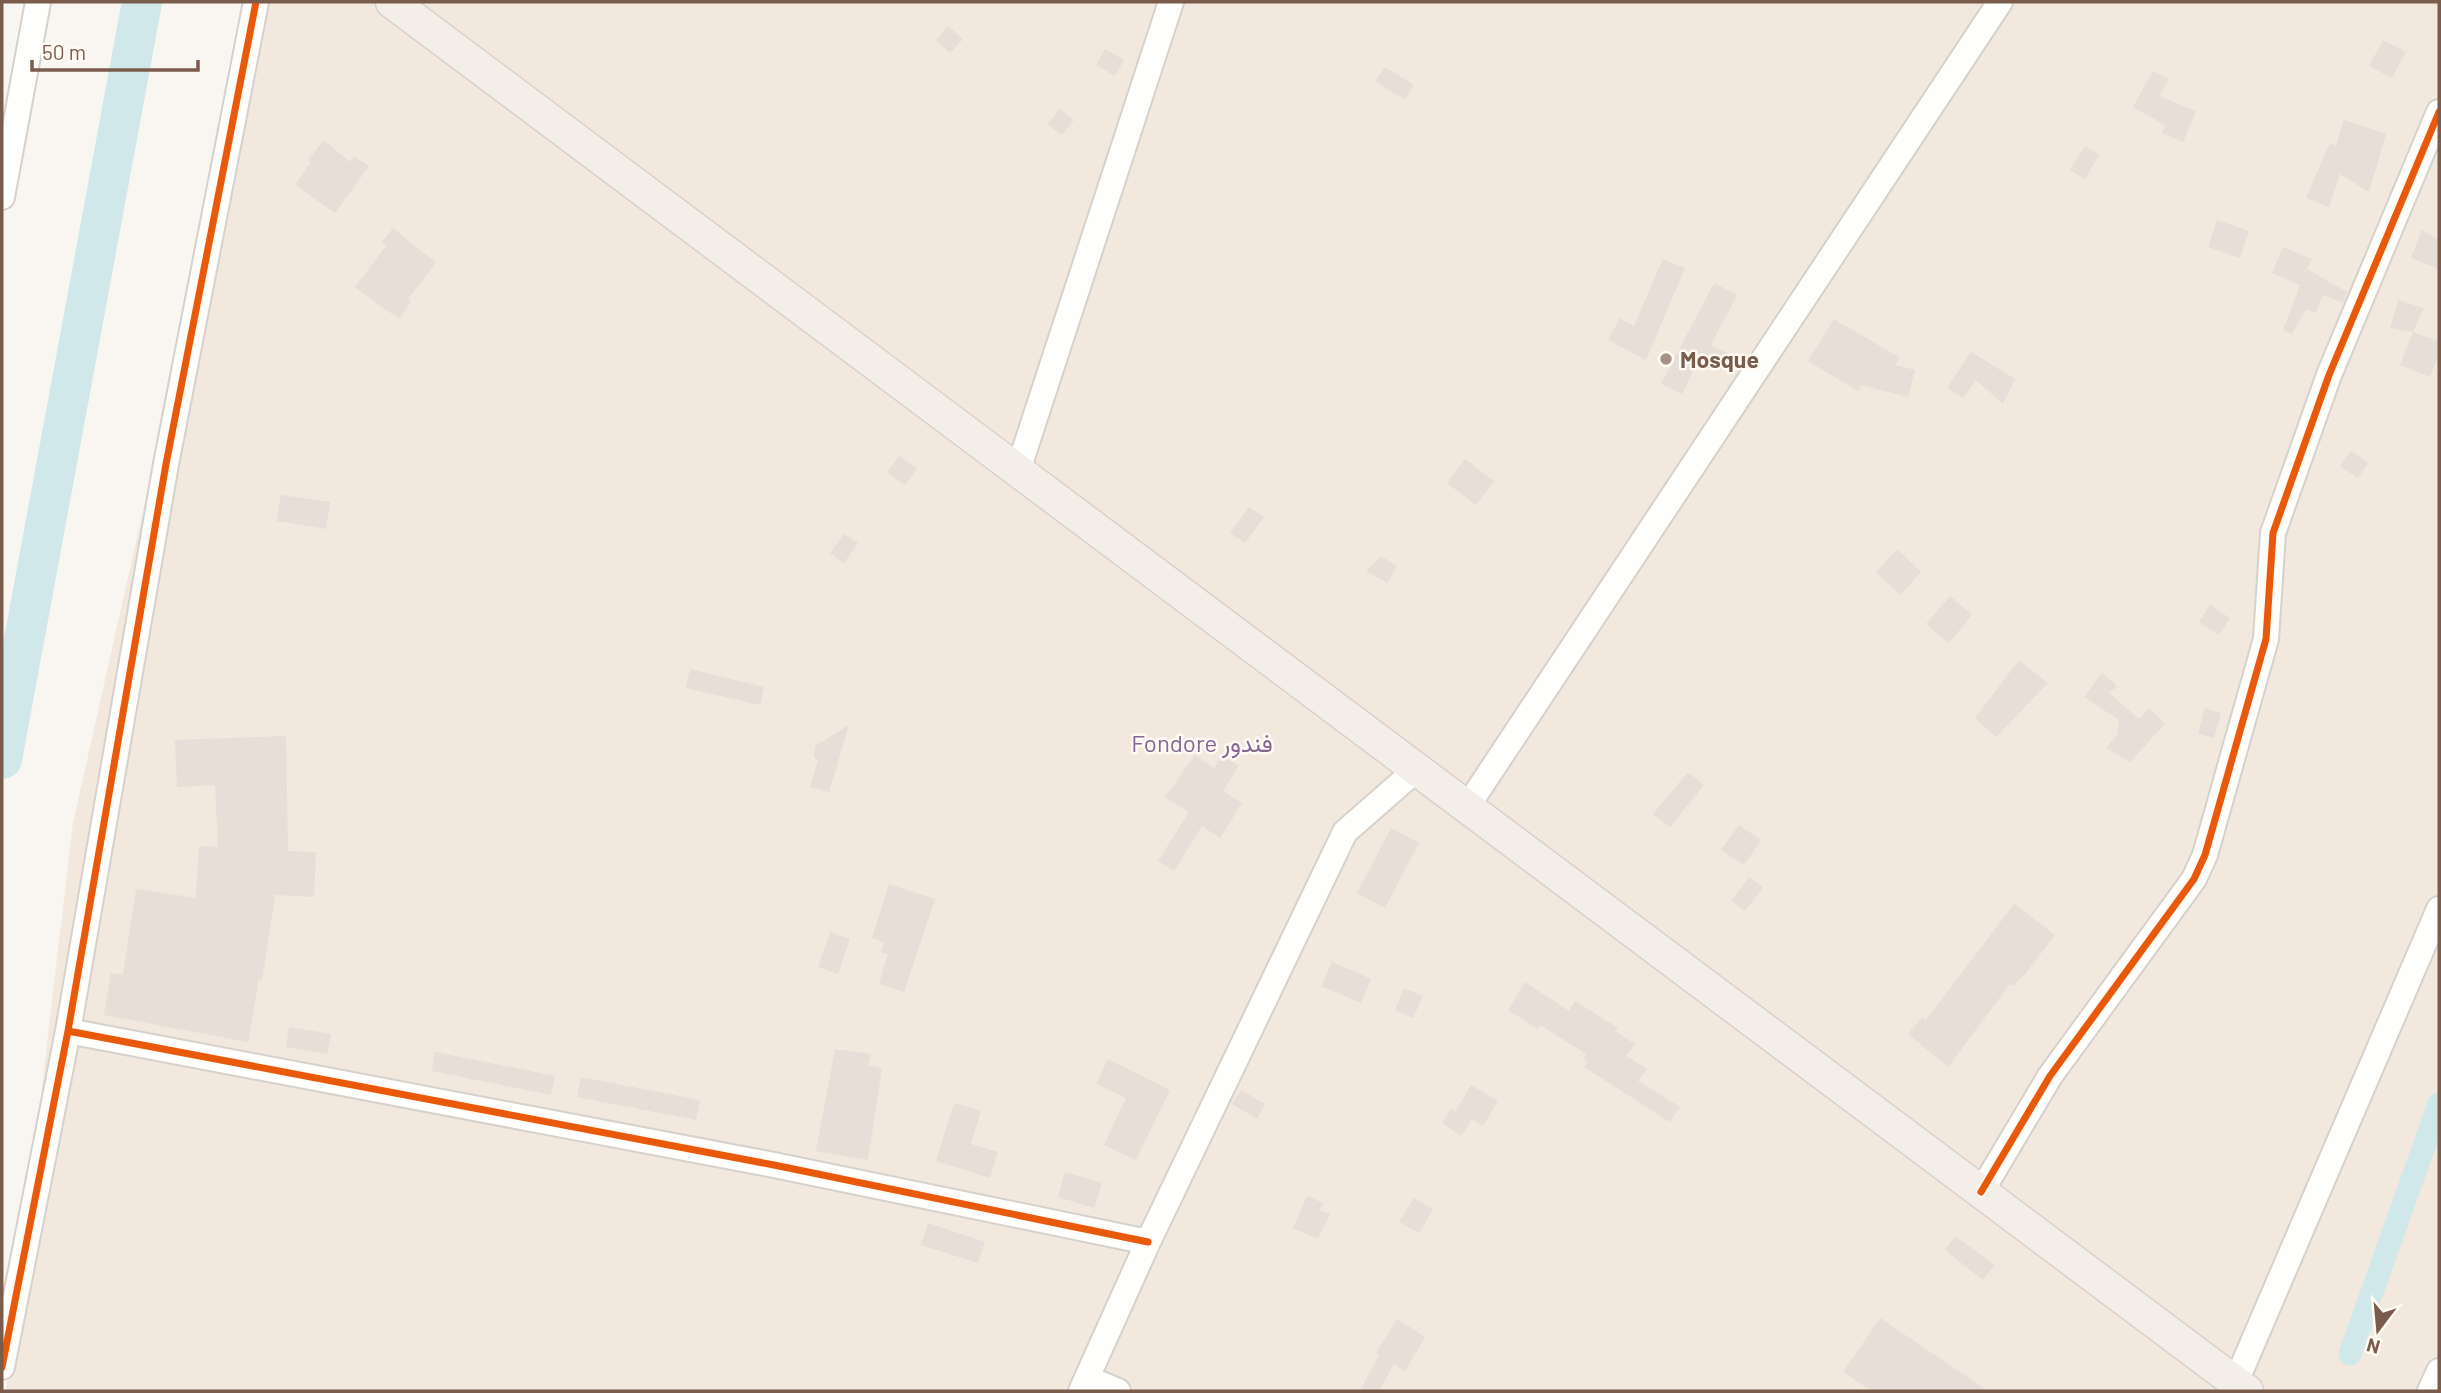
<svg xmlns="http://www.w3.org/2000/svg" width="2441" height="1393" font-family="Barlow,Vazirmatn,sans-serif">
  <rect width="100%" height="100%" fill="#f9f5f0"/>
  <path fill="#f2e8de" d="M257,2h2182v1389h-2433l67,-568z"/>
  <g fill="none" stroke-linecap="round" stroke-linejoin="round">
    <path stroke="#d0e8ea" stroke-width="23" d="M2350,1354l89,-250"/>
    <path stroke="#d0e8ea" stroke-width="40" d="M2,759l140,-757"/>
  </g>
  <path fill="#e6ded7" d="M948,26l15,13 -13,14 -14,-13z
    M2383,40l23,12 -14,26 -23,-12z
    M1105,49l19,11 -9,16 -19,-11z
    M1385,67l29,18 -9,15 -30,-19z
    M2153,71l16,8 -10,17 37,15 -13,31 -21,-9 3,-8 -32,-18z
    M1060,109l14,11 -12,15 -15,-11z
    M2344,120l42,14 -17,58 -29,-18 -11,33 -23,-9 24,-55 6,3z
    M324,140l26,22 4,-6 15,10 -34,47 -40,-28 16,-23 -3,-2z
    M2085,146l14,9 -14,24 -15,-9z
    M2217,220l32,11 -9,27 -32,-11z
    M393,228l43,35 -28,36 3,3 -12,17 -44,-32 31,-41 -4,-4z
    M2422,229l17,12v28l-28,-11z
    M2283,247l29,12 -5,10 40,23 -4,11 -27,-11 7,3 -7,18 -10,-4 -14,25 -9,-4 17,-45 -28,-12z
    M1663,259l22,9 -39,92 -38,-20 12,-22 14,8z
    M1714,283l23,12 -26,50 18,9 -7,16 -23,-11 -17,35 -21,-10z
    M2398,300l26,8 -11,24 -23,-4z
    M1834,319l66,39 -5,7 20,5 -7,27 -47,-12 -3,6 -50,-30z
    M2413,332l26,10v11l-9,24 -30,-12z
    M1971,352l44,27 -12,25 -27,-24 -13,18 -16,-10z
    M2351,451l17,12 -10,15 -18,-12z
    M899,456l18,13 -12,16 -18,-13z
    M1465,459l29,22 -18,24 -29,-22z
    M281,495l49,7 -4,27 -49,-8z
    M1249,507l15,10 -19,26 -15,-10z
    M844,534l14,9 -14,20 -14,-10z
    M1897,549l24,23 -21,23 -24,-23z
    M1381,556l16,10 -10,17 -21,-12z
    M1950,596l22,19 -23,28 -23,-19z
    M2210,605l20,13 -11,17 -20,-13z
    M2019,660l29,23 -52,54 -21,-19z
    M690,669l74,18 -4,18 -74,-17z
    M2102,673l15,13 -8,7 30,26 10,-11 16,16 -35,38 -24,-14 11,-13 2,-15 -35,-23z
    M2205,708l16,5 -7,25 -16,-4z
    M849,725l-20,67 -19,-5 8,-27 -4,-3 1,-11z
    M286,736l2,115 28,1 -2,45 -39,-2 -13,86 -3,-1 -11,62 -144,-27 7,-42 12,2 13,-86 60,9 3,-52 19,1 -3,-62 -38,2 -2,-47z
    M1195,755l19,13 8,-13 17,11 -16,25 19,12 -22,35 -18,-12 -28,45 -16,-10 31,-49 -24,-15z
    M1688,772l16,13 -34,42 -17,-13z
    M1739,825l22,15 -17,25 -23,-15z
    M1391,828l28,15 -34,65 -28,-15z
    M1749,877l14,10 -18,24 -14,-10z
    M889,884l46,15 -31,93 -25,-8 9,-30 -7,-2 3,-10 -12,-4z
    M2014,904l41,31 -30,39 -12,12 -3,-2 -62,83 -40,-33 14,-17 4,3z
    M830,932l20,7 -12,35 -20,-7z
    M1332,962l39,17 -10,24 -40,-17z
    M1525,982l44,29 6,-10 43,27 -3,3 20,13 -9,12 21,13 -9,12 42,26 -10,15 -86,-55 4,-5 -5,-3 3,-5 -46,-29 -2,4 -30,-19z
    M1404,988l19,8 -10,22 -18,-8z
    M289,1027l42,7 -4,20 -41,-7z
    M835,1049l36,5 -3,11 14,3 -14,92 -52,-9z
    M435,1052l120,24 -4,19 -119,-24z
    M1108,1059l62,31 -34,70 -32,-15 22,-47 -30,-14z
    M581,1077l119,23 -4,20 -119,-23z
    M1471,1085l27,16 -15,25 -11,-7 -11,17 -19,-13 9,-14 4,3z
    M1241,1090l24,14 -8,15 -25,-15z
    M954,1103l27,8 -10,33 27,8 -8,26 -54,-17z
    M1065,1172l37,11 -8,25 -36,-11z
    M1307,1196l16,7 -3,7 10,4 -12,25 -25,-11z
    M1414,1198l19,11 -14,24 -20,-11z
    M928,1223l57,19 -7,21 -57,-18z
    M1955,1236l40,29 -12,15 -38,-30z
    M1880,1318l108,73h-116l-29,-19z
    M1397,1319l28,18 -20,34 -11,-7 -15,27h-19l19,-36 -3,-2z"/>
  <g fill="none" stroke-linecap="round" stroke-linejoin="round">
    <defs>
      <path id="minor" d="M2,197l36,-195
        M1018,470l153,-468
        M1467,807l533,-805
        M68,1031l706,134 374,77
        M1981,1192l69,-116 144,-197 11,-24 61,-216 7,-106 56,-158 110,-263
        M2,1367l66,-336 98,-567 90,-462
        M1087,1378l31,13
        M1081,1391l67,-149 197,-410 72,-63
        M2232,1391l207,-482
        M2430,1391l9,-20"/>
      <path id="major" d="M392,2l1855,1389"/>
    </defs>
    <use href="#minor" stroke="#d7d1cb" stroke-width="28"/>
    <use href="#major" stroke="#dad1cc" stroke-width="35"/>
    <use href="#minor" stroke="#fefefd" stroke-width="24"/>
    <use href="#major" stroke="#f3eee8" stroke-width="32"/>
    <defs>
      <path id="cycleway" d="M68,1031l706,134 374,77
        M1981,1192l69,-116 144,-197 11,-24 61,-216 7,-106 56,-158 110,-263
        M2,1367l66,-336 98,-567 90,-462"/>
    </defs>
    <use href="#cycleway" stroke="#fffaf3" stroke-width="11"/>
    <use href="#cycleway" stroke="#e8590c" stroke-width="7"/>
  </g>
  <circle fill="#a69286" stroke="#fffaf3" stroke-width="2.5" cx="1666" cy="359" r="7"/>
  <g text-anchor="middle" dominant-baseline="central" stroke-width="5" stroke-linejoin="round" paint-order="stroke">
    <g font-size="23" font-weight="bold" fill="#7a5c4d" stroke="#fffaf3" text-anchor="start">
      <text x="1680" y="359">Mosque</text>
    </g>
    <g font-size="24" fill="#846695" stroke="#fffaf3">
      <text x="1202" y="742">Fondore فندور</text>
    </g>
  </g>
  <rect width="2441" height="1393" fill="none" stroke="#7a5c4d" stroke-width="7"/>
  <g transform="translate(2378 1330) rotate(196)" stroke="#fffaf3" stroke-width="5" paint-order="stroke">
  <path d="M0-5L12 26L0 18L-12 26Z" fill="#7a5c4d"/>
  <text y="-10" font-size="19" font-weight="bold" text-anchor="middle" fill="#7a5c4d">N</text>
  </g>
  <path d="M32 60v10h166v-10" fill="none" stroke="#7a5c4d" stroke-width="3.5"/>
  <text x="42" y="60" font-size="21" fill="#7a5c4d" stroke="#fffaf3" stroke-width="5" paint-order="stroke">50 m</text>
</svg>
